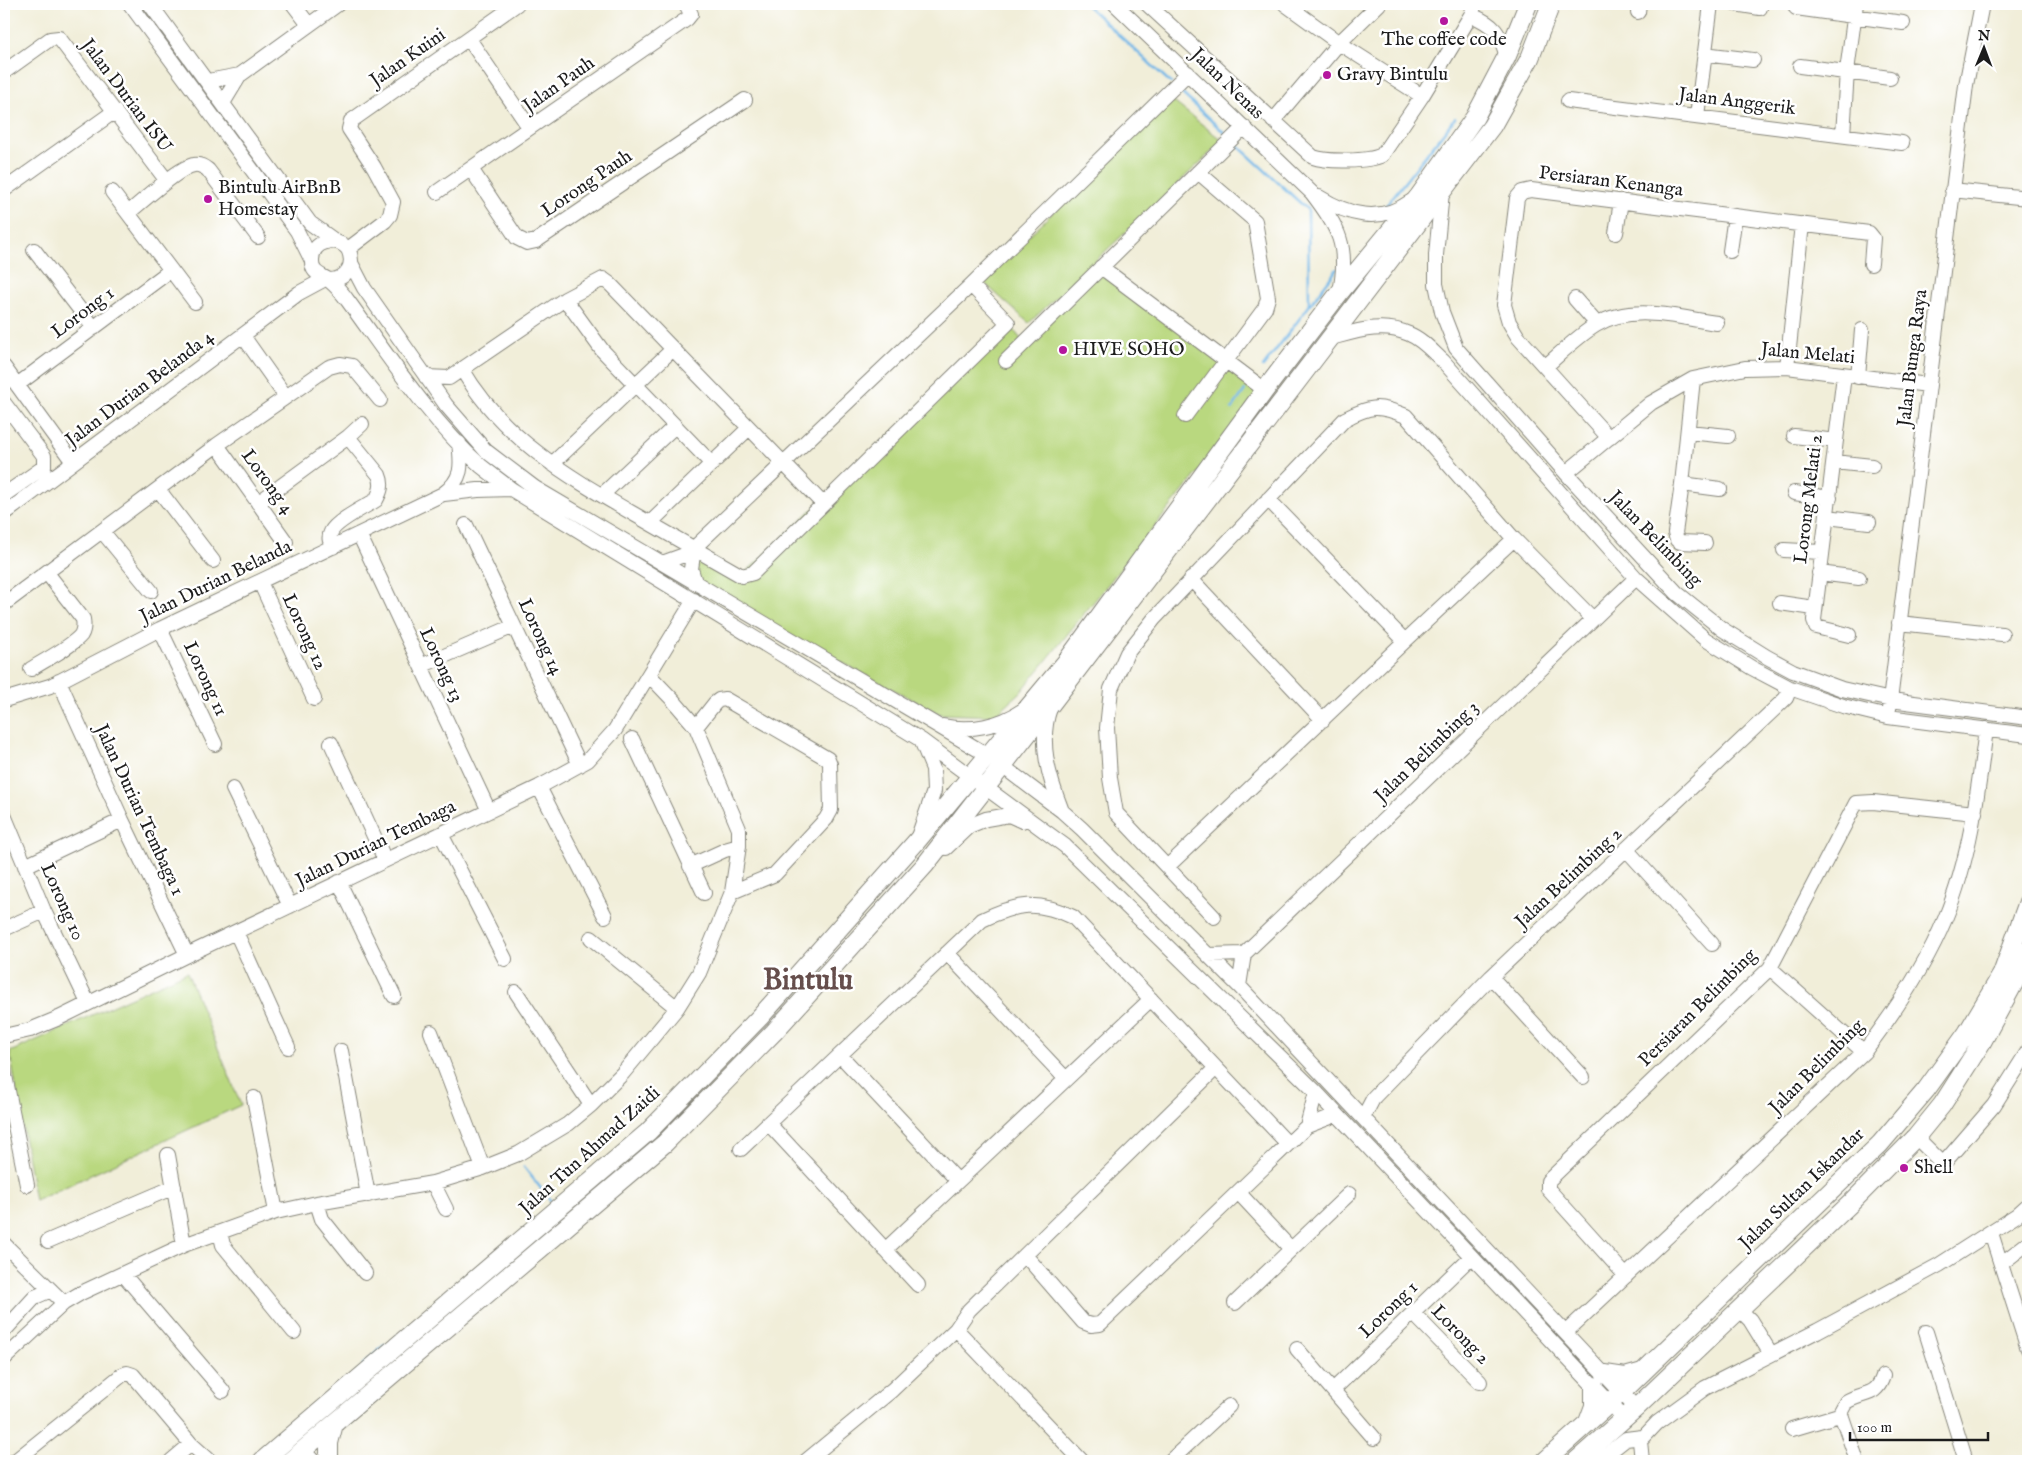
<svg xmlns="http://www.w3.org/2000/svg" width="2032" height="1465" font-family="'IM FELL English',serif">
  <rect width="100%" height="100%" fill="#fff"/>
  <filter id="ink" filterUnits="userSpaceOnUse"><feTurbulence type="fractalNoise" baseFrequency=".02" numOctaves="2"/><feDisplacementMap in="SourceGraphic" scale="10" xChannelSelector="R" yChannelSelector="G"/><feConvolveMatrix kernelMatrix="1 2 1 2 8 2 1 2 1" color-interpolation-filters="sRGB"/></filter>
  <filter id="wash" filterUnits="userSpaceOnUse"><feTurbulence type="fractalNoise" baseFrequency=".0096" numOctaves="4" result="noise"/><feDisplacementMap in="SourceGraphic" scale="20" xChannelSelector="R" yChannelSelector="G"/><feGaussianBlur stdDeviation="1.12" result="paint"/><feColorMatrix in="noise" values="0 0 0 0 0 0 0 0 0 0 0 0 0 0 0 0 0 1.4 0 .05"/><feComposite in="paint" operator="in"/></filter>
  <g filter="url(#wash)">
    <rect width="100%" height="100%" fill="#f1eed9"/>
    <path fill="#b9d87f" stroke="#6a7a4e" d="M1170,99l53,42 -194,182 -47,-42z
      M1101,267l164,123 -245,303 -26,23 -54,-2 -194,-102 -51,-30 -1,-34 48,28 266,-253 16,20z
      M187,972l54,133 -206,96 -25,-149z"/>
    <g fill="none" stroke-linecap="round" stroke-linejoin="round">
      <path stroke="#70b6e7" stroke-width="2.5" d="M1085,4l86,79
        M1178,90l50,46
        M1235,143l73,67 1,94
        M1385,207l70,-89
        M1263,367l74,-98
        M1232,409l13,-19
        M524,1167l30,38
        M363,1365l22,-20"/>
    </g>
  </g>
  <g filter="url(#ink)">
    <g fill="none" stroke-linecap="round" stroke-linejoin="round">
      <defs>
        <path id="minor" d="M130,4l167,227 15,30
          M150,4l160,219 25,18
          M293,4l16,21
          M1115,4l197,189c27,35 37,53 28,99
          M1147,4l166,153c13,5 56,5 69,-2l40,-59 49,-81 4,-11
          M1285,4l54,39 83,53
          M1735,4l25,4
          M1796,8l107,15
          M1638,12l1,-8
          M1471,15c24,10 28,17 36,41
          M469,39l60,88
          M1704,54l49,6
          M1800,66l90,12
          M4,72l46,-33 9,-1 108,143
          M208,81l32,-6 98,-71
          M1568,101l334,42
          M223,103l17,-28
          M1697,116l14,-112
          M1273,121l66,-78 40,-39
          M1843,135l4,-64 9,-67
          M471,169l46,69 10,5 9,-2 209,-141
          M4,190l111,-79
          M1952,190l76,8
          M112,192l83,110
          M437,192l250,-173 4,-5 -5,-10
          M1442,192l-6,63v29l6,28 14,36 110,125 111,120 45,36 45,28 26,14 49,18 49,11 137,18
          M1319,197c29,18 60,27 91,5
          M128,213c14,-11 51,-46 66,-48 6,-1 10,2 14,5l50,67
          M1616,233l5,-32
          M348,249l37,-28 5,-6 3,-13 -19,-35 -25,-38 2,-8 166,-117
          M34,250l60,78
          M1730,251l5,-35
          M351,263l13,25 82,117 40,46 49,37 454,268 73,55 20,18 157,157 397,422
          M1101,267l164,123
          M329,280c17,0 27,-15 19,-31 -12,-13 -36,-9 -36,11 -1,14 10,15 18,21 6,5 13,13 18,20 41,56 81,118 133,165 10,8 20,15 30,23l410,251 144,106 251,246 308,326
          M565,299l37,51 110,114
          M1575,299l22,25
          M243,336l43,61
          M1331,338c26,-7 52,-16 78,-4 13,5 24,18 34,27l193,217 69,61 47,29 38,20 53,18 45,11 140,18
          M1006,361l238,-234
          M1546,366c16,-14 32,-30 50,-41 36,-22 83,-7 121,-2
          M4,367l69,95
          M1787,367l15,-143
          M462,369c40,69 104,106 170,144 37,21 73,42 110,63l11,-3 255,-250 -37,-38
          M1844,375l-30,245 2,7 33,8
          M426,377l23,1 116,-79 38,-20 7,5 213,220
          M1858,377l4,-47
          M1693,379l-11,105 -7,49 2,7 3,2 25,1
          M17,385l154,-115
          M4,403l40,53v11l-40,28
          M1185,416l80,-108 3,-10 -13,-77 -57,-49
          M1688,432l40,4
          M1794,436l42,5
          M1609,438l-91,-101 -9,-15 -5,-17 13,-107 5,-6 9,-2 338,43 4,5 -2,26
          M217,445l69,97
          M1834,462l38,4
          M552,464l121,-115
          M1566,473l85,-70 42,-24 52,-11 42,-1 141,18
          M1682,484l38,5
          M158,489l55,72
          M1794,493l36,5
          M444,494l34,-4 33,-1
          M602,495l73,-69
          M1268,499l137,142
          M258,503l90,-66 14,-13
          M4,514l295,-221 26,-14
          M1827,517l42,5
          M650,523l99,-95
          M466,525l114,240
          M102,531l49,60
          M359,534l130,277
          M333,547c-3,-5 -5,-9 -2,-15 5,-11 34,-25 45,-32 5,-9 7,-16 3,-25l-31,-38
          M694,548l-3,21 4,13
          M1784,550l37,2
          M662,563l22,-8 10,-7 277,-263 217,-212
          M1819,573l40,5
          M1191,579l132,141
          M260,582l54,117
          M1780,603l34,5
          M4,604l213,-159 112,-78 11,-3 12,2 28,34
          M1899,623l103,11
          M160,629l55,115
          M421,666l93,-40
          M31,669c14,-9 40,-22 50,-34 3,-5 3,-10 2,-16l-36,-46
          M59,681l63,139 65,135
          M4,700l46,-14 110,-57 283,-135c20,-15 19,-28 16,-51
          M1050,708c-12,34 -1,70 12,103
          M1889,709l77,-624 16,-81
          M943,726c27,6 57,0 80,-16
          M696,727l19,-24 4,-3 6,-1 103,60 2,5 1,46 -5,9 -51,55 -43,18
          M632,739l72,154
          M331,743l54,117
          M539,787l66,129
          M233,789l57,117
          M4,815l40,96 44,92
          M441,834l64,125
          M919,834l15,-43 -1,-22 -12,-29
          M946,848l23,-22 17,-7 23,-4 13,6
          M1626,849l86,95
          M25,866l97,-46
          M690,866l35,-16 14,-4
          M1167,867l238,-226 109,-102
          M339,882l55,114
          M1214,917l-98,-104 -6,-35 -3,-50 4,-39 16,-36 27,-34 191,-200c26,-14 34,-14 61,-3l108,123 79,80
          M4,929l40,-18
          M236,932l52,115
          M591,938l86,70
          M947,953l119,126
          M1208,955l36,-1
          M1770,968l94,84
          M1491,977l92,100
          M1239,986l5,-32 392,-376
          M516,992l75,113
          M431,1032l52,136
          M4,1036l26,-6 29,-12 128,-63 352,-168 49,-27 27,-30 79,-130
          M341,1051l27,144
          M840,1055l118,126
          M4,1071l23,114
          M254,1098l22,114
          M1363,1118l11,-21 117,-120 295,-279 4,-10
          M768,1123l150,162
          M1307,1126l9,-34
          M1916,1137l27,27 51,-59 34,-54
          M741,1149l241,-229c35,-17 56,-20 91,-3l215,227
          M168,1155l16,90
          M433,1183l13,26
          M1238,1192l53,57
          M317,1203l5,16 43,54
          M220,1232l3,13 71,87
          M1991,1233l37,116
          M48,1241l126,-54
          M4,1244l60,59
          M885,1250l266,-251
          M1025,1255l58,67 8,3 9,-1 207,-198 29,-11
          M2001,1264l27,-21
          M123,1274l100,117
          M1626,1276l-78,-87v-8l222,-213 86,-165 17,-1 102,11
          M1235,1303l114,-109
          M1739,1309l11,11 21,34
          M1413,1313l67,69
          M4,1331l31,-34 16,-7
          M1566,1332l298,-280c32,-42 61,-85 81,-133 25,-60 33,-126 41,-190
          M1926,1332l40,129
          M1297,1349l77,89
          M4,1359l60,-56 17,-10 103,-48 92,-33 41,-9 116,-20 50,-15 35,-14 50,-30 23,-19 32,-32 54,-65 22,-35 33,-81 7,-46v-17l-43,-102 -24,-28 -23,-24
          M1333,1390l138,-133
          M1839,1415l7,-13c17,-11 30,-4 37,-26
          M1792,1429l47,-14 3,2 15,44
          M303,1450l10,11
          M15,1461l107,-86 5,-2 6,2 58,69 19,17
          M171,1461l20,-17
          M806,1461l86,-71 64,-61
          M1082,1461l-126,-132 13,-19 247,-242
          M1170,1461l59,-55
          M1598,1461l28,-22 16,-2
          M1642,1461l-2,-20 17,-18 48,-35 112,-57 122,-66 78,-50 11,-10"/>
        <path id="major" d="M1605,1374l20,3 18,-5
          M1588,1422l6,-16v-20
          M262,1461l386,-329 112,-115 156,-175 150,-180 199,-272 75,-98 79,-96 56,-79 32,-61 21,-52
          M290,1461l375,-318 109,-111 151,-167 126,-161 441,-578 38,-68 21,-54
          M329,1461v-18l5,-19
          M1545,1461l77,-69 258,-248 46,-54 41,-57 35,-59 26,-72
          M1576,1461l60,-53 215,-205 65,-66 26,-32 40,-63 32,-59 14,-33"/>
      </defs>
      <use href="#minor" stroke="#86857a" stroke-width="16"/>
      <use href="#major" stroke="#86857a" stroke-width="20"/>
      <use href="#minor" stroke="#fff" stroke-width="14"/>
      <use href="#major" stroke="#fff" stroke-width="18"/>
    </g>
  </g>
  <g fill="#b5179e" stroke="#fff" stroke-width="2">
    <circle cx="1444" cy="21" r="5"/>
    <circle cx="1327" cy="75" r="5"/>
    <circle cx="208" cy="199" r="5"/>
    <circle cx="1063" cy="350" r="5"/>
    <circle cx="1904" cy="1168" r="5"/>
  </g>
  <g text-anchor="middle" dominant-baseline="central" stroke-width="5" stroke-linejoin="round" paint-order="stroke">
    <g font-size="19" fill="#1c1c1c" stroke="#fff" text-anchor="start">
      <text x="1444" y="40" text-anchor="middle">The coffee code</text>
      <text x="1337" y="75">Gravy Bintulu</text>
      <text x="218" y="188">Bintulu AirBnB<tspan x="218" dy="22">Homestay</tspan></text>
      <text x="1073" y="350">HIVE SOHO</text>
      <text x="1914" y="1168">Shell</text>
    </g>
    <g font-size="19" fill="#1c1c1c" stroke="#fff">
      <text transform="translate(408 58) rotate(-35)">Jalan Kuini</text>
      <text transform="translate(1227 84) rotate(44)">Jalan Nenas</text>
      <text transform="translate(559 85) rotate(-35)">Jalan Pauh</text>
      <text transform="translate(126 96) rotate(53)">Jalan Durian ISU</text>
      <text transform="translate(1737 102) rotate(7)">Jalan Anggerik</text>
      <text transform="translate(1611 182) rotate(7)">Persiaran Kenanga</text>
      <text transform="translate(587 184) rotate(-34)">Lorong Pauh</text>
      <text transform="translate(83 313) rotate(-37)">Lorong 1</text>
      <text transform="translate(1808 354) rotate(5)">Jalan Melati</text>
      <text transform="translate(1913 358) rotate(-83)">Jalan Bunga Raya</text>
      <text transform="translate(140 389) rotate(-37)">Jalan Durian Belanda 4</text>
      <text transform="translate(267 482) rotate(54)">Lorong 4</text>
      <text transform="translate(1809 499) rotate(-83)">Lorong Melati 2</text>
      <text transform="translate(1655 539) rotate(46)">Jalan Belimbing</text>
      <text transform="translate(216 582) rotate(-26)">Jalan Durian Belanda</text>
      <text transform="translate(304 632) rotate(65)">Lorong 12</text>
      <text transform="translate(540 637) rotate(65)">Lorong 14</text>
      <text transform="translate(441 665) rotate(65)">Lorong 13</text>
      <text transform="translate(205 679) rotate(65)">Lorong 11</text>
      <text transform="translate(1427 752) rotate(-44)">Jalan Belimbing 3</text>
      <text transform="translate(139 810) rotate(65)">Jalan Durian Tembaga 1</text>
      <text transform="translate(376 844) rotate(-26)">Jalan Durian Tembaga</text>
      <text transform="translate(1569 878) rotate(-43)">Jalan Belimbing 2</text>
      <text transform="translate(62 902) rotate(66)">Lorong 10</text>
      <text transform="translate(1698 1008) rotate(-45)">Persiaran Belimbing</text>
      <text transform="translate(1817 1067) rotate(-45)">Jalan Belimbing</text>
      <text transform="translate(590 1151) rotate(-42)">Jalan Tun Ahmad Zaidi</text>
      <text transform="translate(1802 1189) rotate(-44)">Jalan Sultan Iskandar</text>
      <text transform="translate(1389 1310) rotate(-44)">Lorong 1</text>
      <text transform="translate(1460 1335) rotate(46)">Lorong 2</text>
    </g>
    <g font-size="29" font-weight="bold" fill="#664e4c" stroke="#fff">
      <text x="808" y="981">Bintulu</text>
    </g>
  </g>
  <rect width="2032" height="1465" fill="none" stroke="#fff" stroke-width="20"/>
  <g transform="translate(1984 48) rotate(1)" stroke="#ffffff" stroke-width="4" paint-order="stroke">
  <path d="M0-4L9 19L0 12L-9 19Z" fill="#1c1c1c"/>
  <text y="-8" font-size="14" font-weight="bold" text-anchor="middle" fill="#1c1c1c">N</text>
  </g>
  <path d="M1850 1432v8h138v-8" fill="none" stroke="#1c1c1c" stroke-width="2.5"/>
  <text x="1857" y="1432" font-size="15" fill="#1c1c1c" stroke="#ffffff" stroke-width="4" paint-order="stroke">100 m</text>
</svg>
